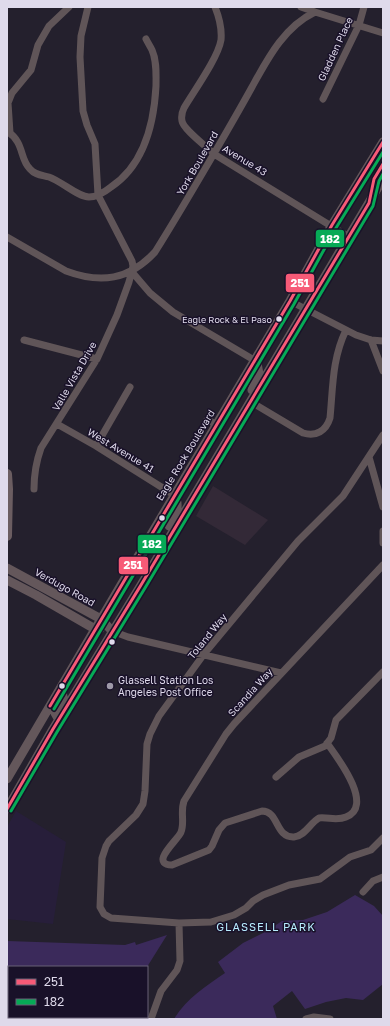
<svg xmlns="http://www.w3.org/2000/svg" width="390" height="1026" font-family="'Golos Text',sans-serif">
  <rect width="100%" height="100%" fill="#24202d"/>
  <path fill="#271e3a" d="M16,811l50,31 -13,82 -46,-5v-92z"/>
  <path fill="#332937" d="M213,486l55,34 -23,25 -49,-29z"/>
  <path fill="#3b2a5b" d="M355,895l19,11 9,10v68l-20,16 -17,-2 -20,4 -21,7 -13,-18 -19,15 4,13h-103c12,-20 32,-33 51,-46l-7,-11 25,-19 24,-12 15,-10 21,-1 24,-8z
    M167,935l-20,32h-138v50h107l-1,2h-108v-78l118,4 10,-3 1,3z"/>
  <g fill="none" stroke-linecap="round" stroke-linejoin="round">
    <path stroke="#605558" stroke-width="7" d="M215,7c4,10 7,22 6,33 -3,18 -27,51 -37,68 -2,4 -3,8 -2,13 1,8 25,26 32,33l135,83
      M301,7l14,5
      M323,99l36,-74 5,-18
      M7,131c18,12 12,27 23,38 5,6 12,6 19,8 12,4 29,20 40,20 8,0 17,-6 22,-10 33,-22 43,-63 45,-101 0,-12 1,-25 -4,-36 -2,-4 -4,-7 -6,-11
      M10,133l-2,-30 4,-10 19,-23 7,-25 11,-19 20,-19
      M7,237l59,34c35,13 63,9 89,-19 22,-35 43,-71 64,-107 11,-19 22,-38 33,-58 16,-29 32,-60 63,-75l68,21
      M132,272l18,21 23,19 81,48
      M290,301l66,34 15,5 12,1
      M24,340l73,19
      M371,340l12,31
      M251,402l52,31c13,4 23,-2 27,-15 3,-31 2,-59 16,-88
      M207,420l9,4
      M57,424l39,22 78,49
      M383,435l-40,61 -45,45 -94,113 -45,62 -9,18 -3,10 -2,47 -2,13 -7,11 -27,26 -3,5 -4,12 -2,49 4,7 7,4 68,5 32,-1 23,-7 12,-7 7,-7 10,-6 26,-10 31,-6 30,-22 21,-7 12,-12
      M96,446l34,-59
      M369,457l14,50
      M34,489c0,-15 2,-27 7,-41l56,-89 20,-44 12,-33 4,-16 -1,-5 -34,-66 -3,-51 -8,-19 -4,-14 -3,-54 1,-21 7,-29
      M383,531v12
      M112,631l16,6 153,36
      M327,743c10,14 48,63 19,74 -9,4 -18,0 -27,1 -9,5 -14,18 -25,19 -19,1 -15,-26 -32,-26l-37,12 -6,7 -7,16 -3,4 -37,15c-24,-1 7,-26 9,-33 4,-10 -1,-20 3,-31l42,-67 8,-10 149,-159
      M276,777l23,-20 26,-11 6,-8 5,-18 47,-48
      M363,892l10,-11 10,-4
      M151,1019l10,-28 16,-21 3,-9 -1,-38
      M306,1019l8,-2 16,2"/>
    <path stroke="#64575b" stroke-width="9" d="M252,390l7,-16 -2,-11 -3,-3
      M169,526c6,-10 12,-20 5,-31
      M7,568l94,51 11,12
      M7,580l29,15 59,34h5
      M58,692l5,4v2l-8,15 4,7
      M7,779l114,-194 169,-284 42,-76 51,-83
      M7,809l46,-80 88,-144 242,-406"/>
    <path stroke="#6b5d61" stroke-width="10" d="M7,474l1,15 -1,47"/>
    <defs>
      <path id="bus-1" d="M50,706l240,-405 42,-76 51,-83
        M7,809l46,-80 88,-144 228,-382 5,-24 9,-15"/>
      <path id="bus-2" d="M54,709l240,-405 42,-76 47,-76
        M11,811l46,-79 88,-144 228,-382 6,-25 4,-7"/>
    </defs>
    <use href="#bus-1" stroke="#191129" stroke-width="6"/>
    <use href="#bus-2" stroke="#191129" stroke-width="6"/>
    <use href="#bus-1" stroke="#f75a77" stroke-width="3"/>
    <use href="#bus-2" stroke="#06aa56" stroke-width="3"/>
  </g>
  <g fill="#dfdaeb" stroke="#191129" stroke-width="1.5">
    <circle cx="279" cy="319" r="3.5"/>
    <circle cx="162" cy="518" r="3.5"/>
    <circle cx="112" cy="642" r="3.5"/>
    <circle cx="62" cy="686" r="3.5"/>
  </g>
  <circle fill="#9e99a8" stroke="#191129" stroke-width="1.5" cx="110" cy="686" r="4"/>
  <g text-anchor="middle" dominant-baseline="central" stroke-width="3" stroke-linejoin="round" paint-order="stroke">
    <g font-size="9" fill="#dfdaeb" stroke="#191129" text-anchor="end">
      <text x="272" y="319">Eagle Rock &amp; El Paso</text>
    </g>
    <g font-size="10" fill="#dfdaeb" stroke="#191129">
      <text transform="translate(335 49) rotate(-65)">Gladden Place</text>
      <text transform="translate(245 160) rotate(31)">Avenue 43</text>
      <text transform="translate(197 163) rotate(-60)">York Boulevard</text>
      <text transform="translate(74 376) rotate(-60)">Valle Vista Drive</text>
      <text transform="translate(121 450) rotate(31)">West Avenue 41</text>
      <text transform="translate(185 455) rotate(-59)">Eagle Rock Boulevard</text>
      <text transform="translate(65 587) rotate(29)">Verdugo Road</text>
      <text transform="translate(207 636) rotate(-51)">Toland Way</text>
      <text transform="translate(250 692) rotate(-48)">Scandia Way</text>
    </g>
    <g font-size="10" fill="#dfdaeb" stroke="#191129" text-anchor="start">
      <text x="118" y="680">Glassell Station Los<tspan x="118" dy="12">Angeles Post Office</tspan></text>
    </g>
    <g font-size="11" letter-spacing="1" fill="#b7edfe" stroke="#191129">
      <text x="266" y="926">GLASSELL PARK</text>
    </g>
  </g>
  <g stroke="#191129" stroke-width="1.5">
    <rect x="315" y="229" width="30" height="19" rx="4" fill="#06aa56"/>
    <rect x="285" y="273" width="30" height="20" rx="4" fill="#f75a77"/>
    <rect x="137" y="534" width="30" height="20" rx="4" fill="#06aa56"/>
    <rect x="118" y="556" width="31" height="19" rx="4" fill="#f75a77"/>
  </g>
  <g font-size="11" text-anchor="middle" font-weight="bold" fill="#fff">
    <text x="330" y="243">182</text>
    <text x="300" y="287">251</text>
    <text x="152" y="548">182</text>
    <text x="133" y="569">251</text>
  </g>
  <rect width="390" height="1026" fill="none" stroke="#dfdaeb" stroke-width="16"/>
  <rect x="8" y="966" width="140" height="52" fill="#191129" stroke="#686177"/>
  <rect x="16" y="979" width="20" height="6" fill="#f75a77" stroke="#686177"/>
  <text x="44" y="986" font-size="12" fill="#dfdaeb">251</text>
  <rect x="16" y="999" width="20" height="6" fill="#06aa56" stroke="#686177"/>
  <text x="44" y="1006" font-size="12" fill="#dfdaeb">182</text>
</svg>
